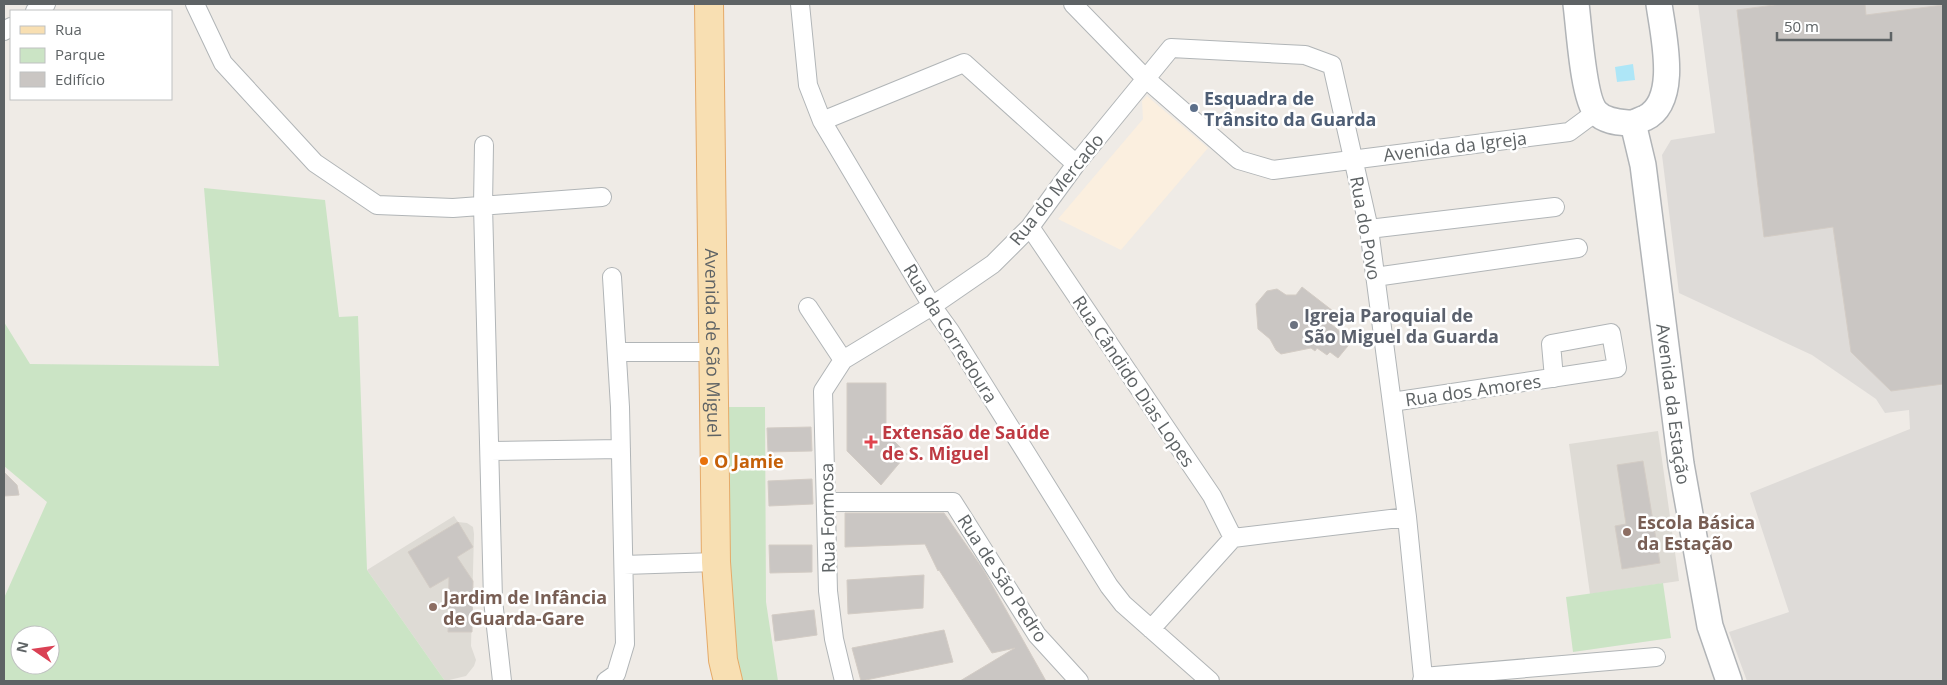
<svg xmlns="http://www.w3.org/2000/svg" width="1947" height="685" font-family="'Open Sans',sans-serif">
  <rect width="100%" height="100%" fill="#efebe6"/>
  <path fill="#fbefdf" d="M1147,96l61,52 -87,102 -63,-31 85,-100 -1,-18z"/>
  <path fill="#dedbd8" d="M1698,4h245v677h-196l-18,-49 60,-20 -39,-119 160,-64 -1,-19 -24,3 -9,-14 -64,-44 -133,-62 -17,-138 9,-15 44,-7z"/>
  <path fill="#dedbd5" d="M1658,431l21,150 -89,13 -21,-150z
    M454,516l4,6 9,1 6,4 1,7 -3,112 5,14 -2,6 -8,10 -21,5 -78,-111z"/>
  <path fill="#cbe4c5" fill-rule="evenodd" d="M204,188l121,12 14,117 19,-1 9,254 78,111h-441v-83l43,-96 -43,-36v-144l26,42 189,2zM20,635h30v30h-30z
    M727,407h38l1,195 12,79h-43l-7,-24z
    M1663,583l8,55 -98,14 -7,-55z"/>
  <path fill="#aee6f7" d="M1633,64l2,16 -18,2 -2,-15z"/>
  <path fill="#cac6c3" stroke="#d3ccc5" d="M1781,4h84l1,11 77,-10v379l-52,7 -40,-39 -18,-125 -69,10 -27,-227z
    M1302,287l31,24 -7,9 26,21 -14,17 -8,-6 -3,3 -10,-7 -2,3 -4,-3 -30,6 -5,-4 -6,-11 -12,-10 -2,-25 11,-13 10,-2 9,6h10z
    M847,383h39v50l21,21 -26,31 -34,-34z
    M811,427l1,24 -44,1 -1,-24z
    M1643,461l17,102 -38,6 -7,-43 11,-2 -9,-59z
    M4,472l13,13 2,10 -15,1z
    M812,479l1,25 -44,2 -1,-25z
    M845,513h99l39,56 63,112h-86l55,-33 -23,5 -53,-83 -1,1 -13,-27 -80,3z
    M458,522l15,25 -16,10 16,24 -1,51h-24l1,-55 -19,11 -22,-36z
    M769,545h43v27l-42,1z
    M924,575l-1,33 -75,6 -1,-34z
    M814,610l3,25 -42,6 -3,-26z
    M944,630l9,32 -92,19 -9,-33z"/>
  <g fill="none" stroke-linecap="round" stroke-linejoin="round">
    <defs>
      <path id="street" d="M195,4l28,59 92,100 62,42 76,3 149,-11
        M800,4l8,81 14,36 110,185 18,25 159,255 14,18 87,77
        M1073,4l72,74 94,82 34,10 296,-38 27,-20
        M35,11l11,-7
        M4,31l7,-4
        M822,121l142,-58 112,101
        M484,145l-1,60 10,395 9,81
        M1030,227l182,269 21,42
        M1369,229l186,-22
        M1375,277l203,-29
        M808,307l35,53
        M617,352h96
        M1392,402l225,-34 -6,-35 -60,11 3,34
        M490,451l131,-2
        M826,502h127l84,133 42,46
        M624,565l92,-3
        M1151,629l82,-91 174,-21
        M1423,677l233,-20
        M606,681l10,-7 9,-30 -5,-237 -8,-130
        M844,681l-10,-42 -6,-48 -5,-200 20,-31 89,-54 61,-42 37,-37 46,-63 95,-116 134,7 27,10 37,164 38,288 16,160 -1,4"/>
      <g id="secondary">
        <path d="M1576,4c3,22 7,94 20,108 8,9 21,10 32,11 6,1 11,-3 17,-5 35,-17 18,-84 14,-114"/>
        <path id="s1" d="M1633,123l10,42 38,299 29,162 19,55"/>
      </g>
      <g id="primary">
        <path id="s2" d="M709,4l7,558 7,98 5,21"/>
      </g>
    </defs>
    <use href="#street" stroke="#b1b5b7" stroke-width="20"/>
    <use href="#secondary" stroke="#b1b4b7" stroke-width="28"/>
    <use href="#primary" stroke="#e5aa69" stroke-width="30"/>
    <use href="#street" stroke="#fff" stroke-width="18"/>
    <use href="#secondary" stroke="#fff" stroke-width="25"/>
    <use href="#primary" stroke="#f8dfb2" stroke-width="28"/>
  </g>
  <circle fill="#5c6f8a" stroke="#fff" stroke-width="2" cx="1194" cy="108" r="5"/>
  <circle fill="#6b7280" stroke="#fff" stroke-width="2" cx="1294" cy="325" r="5"/>
  <path fill="#e0444e" stroke="#fff" stroke-width="2" d="M868.5 434.5h5v5h5v5h-5v5h-5v-5h-5v-5h5z"/>
  <circle fill="#e8710a" stroke="#fff" stroke-width="2" cx="704" cy="461" r="5"/>
  <g fill="#8d6e63" stroke="#fff" stroke-width="2">
    <circle cx="1627" cy="532" r="5"/>
    <circle cx="433" cy="607" r="5"/>
  </g>
  <g text-anchor="middle" dominant-baseline="central" stroke-width="5" stroke-linejoin="round" paint-order="stroke">
    <g font-size="18" font-weight="bold" fill="#4e5e75" stroke="#fff" text-anchor="start">
      <text x="1204" y="98">Esquadra de<tspan x="1204" dy="21">Trânsito da Guarda</tspan></text>
    </g>
    <g font-size="18" fill="#5e6365" stroke="#fff">
      <text transform="translate(1455 146) rotate(-7)">Avenida da Igreja</text>
      <text transform="translate(1056 189) rotate(-51)">Rua do Mercado</text>
      <text transform="translate(1366 228) rotate(80)">Rua do Povo</text>
      <text transform="translate(951 333) rotate(58)">Rua da Corredoura</text>
      <text stroke="none"><textPath href="#s2" startOffset="339">Avenida de São Miguel</textPath></text>
      <text transform="translate(1134 381) rotate(56)">Rua Cândido Dias Lopes</text>
      <text transform="translate(1473 390) rotate(-8)">Rua dos Amores</text>
      <text stroke="none"><textPath href="#s1" startOffset="284">Avenida da Estação</textPath></text>
      <text transform="translate(827 518) rotate(-91)">Rua Formosa</text>
      <text transform="translate(1003 578) rotate(57)">Rua de São Pedro</text>
    </g>
    <g font-size="18" font-weight="bold" fill="#5b616d" stroke="#fff" text-anchor="start">
      <text x="1304" y="315">Igreja Paroquial de<tspan x="1304" dy="21">São Miguel da Guarda</tspan></text>
    </g>
    <g font-size="18" font-weight="bold" fill="#be3a42" stroke="#fff" text-anchor="start">
      <text x="882" y="432">Extensão de Saúde<tspan x="882" dy="21">de S. Miguel</tspan></text>
    </g>
    <g font-size="18" font-weight="bold" fill="#c56008" stroke="#fff" text-anchor="start">
      <text x="714" y="461">O Jamie</text>
    </g>
    <g font-size="18" font-weight="bold" fill="#785e54" stroke="#fff" text-anchor="start">
      <text x="1637" y="522">Escola Básica<tspan x="1637" dy="21">da Estação</tspan></text>
      <text x="443" y="597">Jardim de Infância<tspan x="443" dy="21">de Guarda-Gare</tspan></text>
    </g>
  </g>
  <rect width="1947" height="685" fill="none" stroke="#5e6365" stroke-width="10"/>
  <rect x="10" y="10" width="162" height="90" fill="#ffffff" stroke="#bfc1c1"/>
  <rect x="20" y="26" width="25" height="8" fill="#f8dfb2" stroke="#bfc1c1"/>
  <text x="55" y="35" font-size="15" fill="#5e6365">Rua</text>
  <rect x="20" y="48" width="25" height="15" fill="#cbe4c5" stroke="#bfc1c1"/>
  <text x="55" y="60" font-size="15" fill="#5e6365">Parque</text>
  <rect x="20" y="72" width="25" height="15" fill="#cac6c3" stroke="#bfc1c1"/>
  <text x="55" y="85" font-size="15" fill="#5e6365">Edifício</text>
  <g transform="translate(35 650) rotate(283)"><circle r="24" fill="#ffffff" stroke="#bfc1c1"/>
  <path d="M0-4L9 19L0 12L-9 19Z" fill="#da4154"/>
  <text y="-8" font-size="14" font-weight="bold" text-anchor="middle" fill="#5e6365">N</text>
  </g>
  <path d="M1777 32v8h114v-8" fill="none" stroke="#5e6365" stroke-width="2.5"/>
  <text x="1784" y="32" font-size="15" fill="#5e6365" stroke="#ffffff" stroke-width="4" paint-order="stroke">50 m</text>
</svg>
